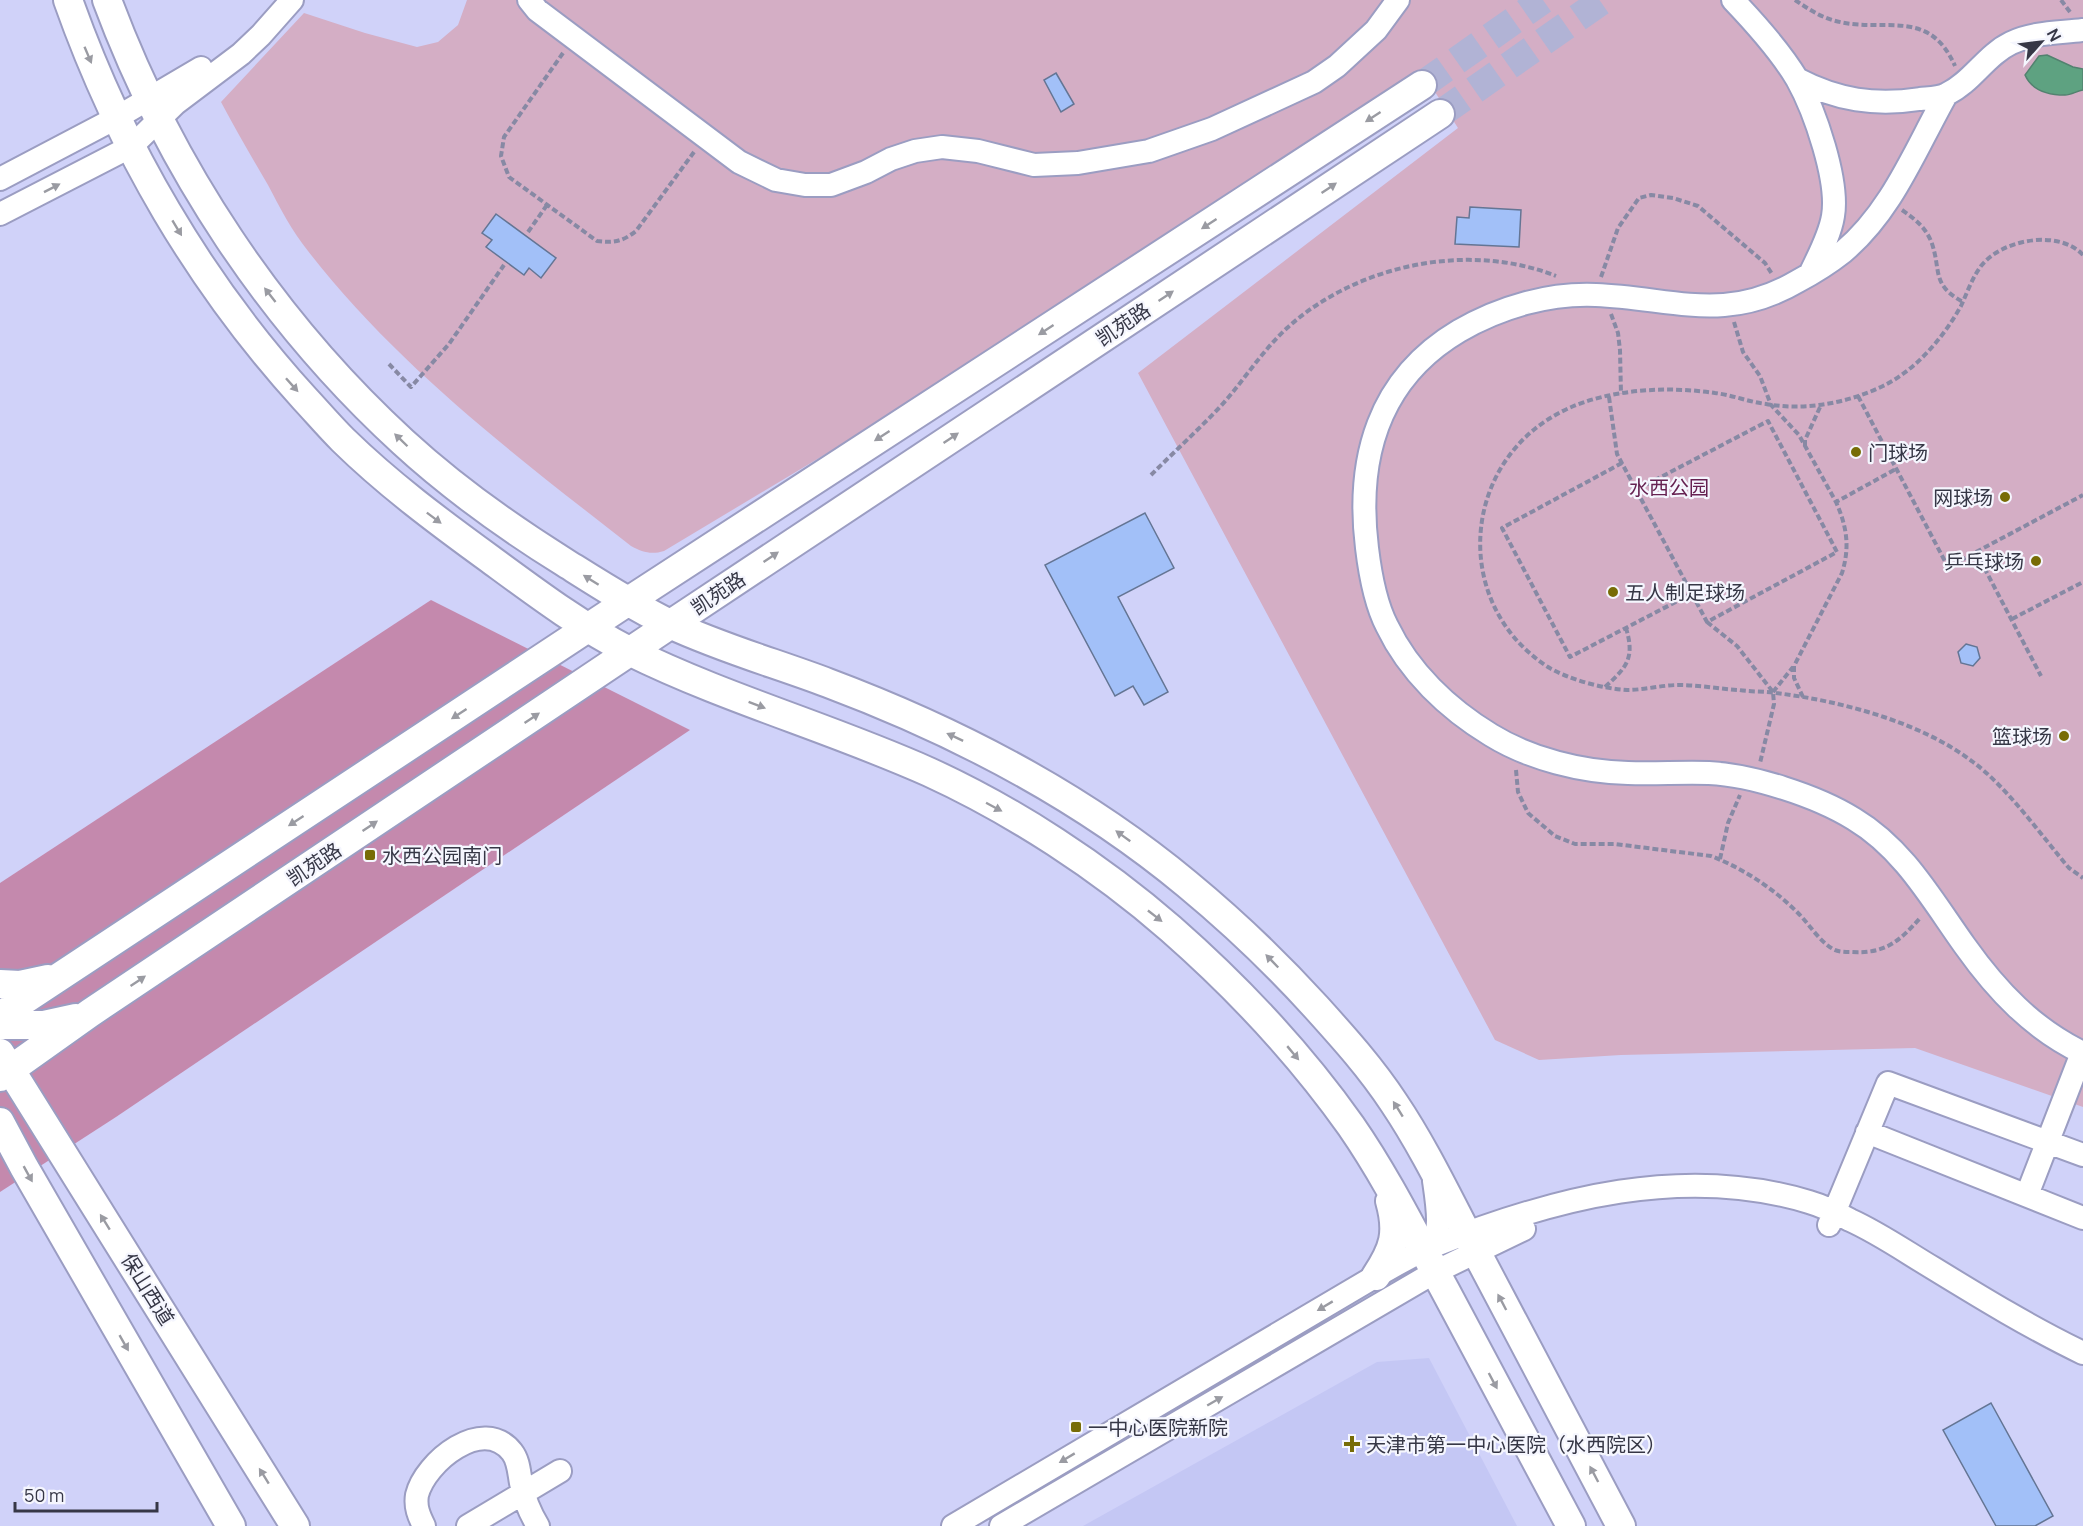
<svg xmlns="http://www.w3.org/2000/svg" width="2083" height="1526" font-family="Manrope,'Noto Sans SC',sans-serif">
  <rect width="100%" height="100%" fill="#d0d2f9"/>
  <path fill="#c4c7f4" d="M1429,1358l88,168h-434l294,-164z"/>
  <path fill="#d4aec5" d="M467,0h1616v1107l-168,-59 -294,7 -82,5 -44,-20 -357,-667 320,-245 -37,-58 -527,343 -230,138c-13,4 -22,1 -33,-5 -115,-90 -233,-179 -323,-295 -16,-20 -28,-43 -40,-66 -16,-27 -32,-55 -47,-83l83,-89 61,20 52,14 21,-5 20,-17z"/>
  <path fill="#c489ad" d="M431,600l259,130 -574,387 -116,75v-309z"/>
  <path fill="#5ea281" stroke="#52826f" stroke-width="1.5" d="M2047,55l26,12 10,2v21c-6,1 -12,5 -18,5 -17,0 -33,-4 -40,-20l14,-19z"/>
  <path fill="#a2c0f8" stroke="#647594" stroke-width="1.5" d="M1056,73l18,31 -13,8 -17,-32z
    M1470,207l51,3 -2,37 -64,-3 2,-27 12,1z
    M496,214l60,44 -15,20 -12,-10 -5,7 -38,-28 6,-7 -10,-7z
    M1145,513l29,55 -56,29 50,95 -24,13 -11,-19 -18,10 -70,-131z
    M1966,644l11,3 3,11 -7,8 -12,-3 -3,-11z
    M1991,1403l62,113 -18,10h-39l-53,-96z"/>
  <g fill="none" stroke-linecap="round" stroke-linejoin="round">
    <path stroke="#b1b3d5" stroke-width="28" stroke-dasharray="28 14" stroke-linecap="butt" d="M1422,85l121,-85
      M1440,114l163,-114"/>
    <defs>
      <path id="minor" d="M529,0l8,10 202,152 37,18 29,5h26l35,-13 25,-13 24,-8 27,-4 36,4 56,14 44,-2 71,-12 63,-22 102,-47 23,-16 39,-36 22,-30
        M1733,0c21,22 49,54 64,79 18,32 42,102 36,137 -3,19 -14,39 -22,56
        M1797,79c40,21 78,27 123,20 9,-1 20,-1 27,-5 25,-12 39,-39 64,-51 22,-11 49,-10 72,-13
        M1946,95c-31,55 -54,116 -103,157 -14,11 -30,21 -45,29 -73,43 -125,17 -202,14 -47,-2 -96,12 -137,36 -81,48 -103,128 -92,217 3,25 8,55 20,78 22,46 61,83 104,109 39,24 91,37 137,38 27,1 54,-1 81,0 43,2 108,23 145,46 50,30 78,81 111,127 32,45 68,83 118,107
        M0,179l116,-61 85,-50
        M0,214l132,-68 44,-43 65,-49 20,-19 31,-35
        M1867,1132l216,86
        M2027,1195l55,-142
        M1829,1225l59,-142 195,72
        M1430,1257c12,-25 8,-49 4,-76
        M424,1526c-5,-10 -9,-19 -7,-31 8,-33 66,-80 95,-43 7,9 7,21 9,31 3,15 9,30 17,43
        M468,1526l92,-55
        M953,1526l423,-250c20,-11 39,-23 60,-31 118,-47 248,-81 373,-43 14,4 28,11 41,18 29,13 56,32 83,48 49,30 98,60 150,85
        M1001,1526l434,-254 89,-43"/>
      <path id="major" d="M68,0c52,147 132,284 237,399 13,14 25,28 38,41 45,44 96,82 147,119 45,33 90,67 139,92 97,48 202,77 300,121 85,39 171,95 242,157 66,58 129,125 180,197 36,52 64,109 94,164 42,79 84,157 126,236
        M107,0c62,167 165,322 296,442 49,45 105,85 161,120 35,22 69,44 106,62 51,24 105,39 158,59 128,48 253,113 359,201 46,38 89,79 129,123 28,31 55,61 78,96 33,49 58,104 86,156 47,89 94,178 141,267
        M0,984l20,1 28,-6
        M0,1016l627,-414 795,-517
        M0,1025h44l32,-7
        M0,1053l295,473
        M0,1077l90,-64 581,-389 769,-510
        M0,1122l24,45 207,359
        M1376,1276c18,-27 23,-43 14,-75"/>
    </defs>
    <use href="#minor" stroke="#9b9dc2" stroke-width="26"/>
    <use href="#major" stroke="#9b9dc2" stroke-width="32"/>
    <path stroke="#8789a4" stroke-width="4" stroke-dasharray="6 3" stroke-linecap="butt" d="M1795,0c12,8 24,16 37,20 50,15 96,-15 123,46
      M2061,0l9,12
      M563,53l-59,84 -3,19 8,21 88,64c16,2 25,1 39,-10l58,-79
      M1902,210c13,9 23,17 29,31 11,29 -1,43 32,61
      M528,232l19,-27
      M2083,255c-24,-26 -81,-16 -102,11 -9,12 -14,27 -20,40 -18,32 -45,64 -78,80 -35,17 -78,25 -117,18 -17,-2 -34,-9 -51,-11 -47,-7 -105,-4 -148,16 -106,49 -118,194 -19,258 19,12 56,22 79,23 17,0 35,-5 52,-5 20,0 40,4 60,5 12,2 25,1 37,3 65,8 145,29 197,69 34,25 68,73 96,106l14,10
      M1601,277l17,-49 21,-30 12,-3 22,3 25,8 67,57 7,11
      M1611,314l7,19 2,17 1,44
      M1734,322l9,30 17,24 11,29 28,30 37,67 60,-33
      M389,364l22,23 38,-43 55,-79
      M1858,396l90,171 135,-72
      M1609,397l8,57 90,168 130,-70 -69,-131 -132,69
      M1805,446v-6l16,-35
      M1622,463l-120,65 68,129 121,-63
      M1151,475c22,-22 46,-44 68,-67 24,-26 42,-56 68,-80 69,-63 181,-87 269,-52
      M1976,552l65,124
      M2012,619l71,-37
      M1707,622l30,24 36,46 1,12 -14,59
      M1605,687c22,-20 30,-29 21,-59
      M1773,692l20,-25
      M1803,697l-9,-19v-12l48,-93c8,-26 5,-46 -6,-71
      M1516,770l2,22 10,21 27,23 20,8h40l96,12c33,13 62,32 87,57 12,12 21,28 35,36 5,3 12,3 18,3 34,2 48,-10 70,-35
      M1720,859l8,-36 12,-28"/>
    <use href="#minor" stroke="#fff" stroke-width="22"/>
    <use href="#major" stroke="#fff" stroke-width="28"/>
  </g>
  <defs><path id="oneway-solid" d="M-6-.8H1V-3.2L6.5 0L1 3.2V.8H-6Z" transform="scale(1.5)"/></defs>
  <g fill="#9a9ba2">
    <use href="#oneway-solid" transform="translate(88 55) rotate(67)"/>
    <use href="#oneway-solid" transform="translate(1373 117) rotate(147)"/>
    <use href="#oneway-solid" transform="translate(52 188) rotate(-27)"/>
    <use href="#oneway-solid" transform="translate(1329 188) rotate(-34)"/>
    <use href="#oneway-solid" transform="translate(1209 224) rotate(147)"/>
    <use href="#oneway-solid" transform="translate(177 228) rotate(59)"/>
    <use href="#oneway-solid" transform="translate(270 295) rotate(-128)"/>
    <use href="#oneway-solid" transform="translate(1166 296) rotate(-34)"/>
    <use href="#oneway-solid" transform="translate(1046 330) rotate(147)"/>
    <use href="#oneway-solid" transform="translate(292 385) rotate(48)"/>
    <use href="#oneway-solid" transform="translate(882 436) rotate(147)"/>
    <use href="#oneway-solid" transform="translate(951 438) rotate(-34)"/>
    <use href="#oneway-solid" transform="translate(401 440) rotate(-136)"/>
    <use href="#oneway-solid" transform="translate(434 518) rotate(37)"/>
    <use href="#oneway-solid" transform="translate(771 557) rotate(-34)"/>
    <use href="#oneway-solid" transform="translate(591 580) rotate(-148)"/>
    <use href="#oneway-solid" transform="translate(757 705) rotate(21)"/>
    <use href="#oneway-solid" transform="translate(459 714) rotate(147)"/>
    <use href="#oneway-solid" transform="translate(532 718) rotate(-34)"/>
    <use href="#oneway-solid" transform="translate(955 737) rotate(-155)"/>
    <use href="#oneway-solid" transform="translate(994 807) rotate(28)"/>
    <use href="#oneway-solid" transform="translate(296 821) rotate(147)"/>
    <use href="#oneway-solid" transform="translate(370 826) rotate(-34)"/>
    <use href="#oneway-solid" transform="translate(1123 836) rotate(-144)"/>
    <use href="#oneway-solid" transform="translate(1155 916) rotate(38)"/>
    <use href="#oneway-solid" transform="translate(1272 961) rotate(-134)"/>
    <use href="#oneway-solid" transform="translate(138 981) rotate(-34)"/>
    <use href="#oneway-solid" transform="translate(1293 1053) rotate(50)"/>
    <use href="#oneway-solid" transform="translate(1398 1109) rotate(-122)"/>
    <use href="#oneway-solid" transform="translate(28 1174) rotate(61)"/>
    <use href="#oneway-solid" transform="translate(105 1222) rotate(-122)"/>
    <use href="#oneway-solid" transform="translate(1502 1302) rotate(-118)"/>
    <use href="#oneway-solid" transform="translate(1325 1306) rotate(149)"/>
    <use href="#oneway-solid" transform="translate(124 1343) rotate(60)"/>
    <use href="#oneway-solid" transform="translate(1493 1381) rotate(62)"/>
    <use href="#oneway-solid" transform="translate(1215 1401) rotate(-30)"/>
    <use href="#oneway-solid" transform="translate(1067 1458) rotate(149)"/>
    <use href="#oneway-solid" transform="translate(1594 1474) rotate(-118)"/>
    <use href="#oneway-solid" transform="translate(264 1476) rotate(-122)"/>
  </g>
  <g fill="#776c06" stroke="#f5f6fe" stroke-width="2">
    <circle cx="1856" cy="452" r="6"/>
    <circle cx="2005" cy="497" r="6"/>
    <circle cx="2036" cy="561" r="6"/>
    <circle cx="1613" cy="592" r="6"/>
    <circle cx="2064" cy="736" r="6"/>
    <rect x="364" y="849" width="12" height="12" rx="3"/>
    <rect x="1070" y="1421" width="12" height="12" rx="3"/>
    <path d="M1349 1435h6v6h6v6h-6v6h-6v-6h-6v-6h6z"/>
  </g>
  <g text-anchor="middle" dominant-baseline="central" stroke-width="4.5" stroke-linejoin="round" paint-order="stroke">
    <g font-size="20" fill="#363746" stroke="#f5f6fe">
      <text transform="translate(1123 324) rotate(-34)">凯苑路</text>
      <text transform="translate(718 593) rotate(-34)">凯苑路</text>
      <text transform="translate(314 864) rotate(-34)">凯苑路</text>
      <text transform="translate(148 1289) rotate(58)">保山西道</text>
    </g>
    <g font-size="20" fill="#363746" stroke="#f5f6fe" text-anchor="start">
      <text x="1868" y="452">‌门球场‌</text>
      <text x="1993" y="497" text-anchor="end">网球场</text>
      <text x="2024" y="561" text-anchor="end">乒乓球场</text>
      <text x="1625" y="592">五人制足球场</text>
      <text x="2052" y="736" text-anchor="end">篮球场</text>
      <text x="382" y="855">水西公园南门</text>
      <text x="1088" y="1427">一中心医院新院</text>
      <text x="1366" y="1444">天津市第一中心医院（水西院区）</text>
    </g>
    <g font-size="20" fill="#662151" stroke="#f5f6fe">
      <text x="1669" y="487">水西公园</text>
    </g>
  </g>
  <g transform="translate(2041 42) rotate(62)" stroke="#f5f6fe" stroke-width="4.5" paint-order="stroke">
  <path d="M0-4.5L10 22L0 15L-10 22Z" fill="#363746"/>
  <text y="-9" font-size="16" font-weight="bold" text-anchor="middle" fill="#363746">N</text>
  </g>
  <path d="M15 1502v9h142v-9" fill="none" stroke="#363746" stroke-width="3"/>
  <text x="24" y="1502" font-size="18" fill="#363746" stroke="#f5f6fe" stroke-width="4.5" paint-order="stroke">50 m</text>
</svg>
